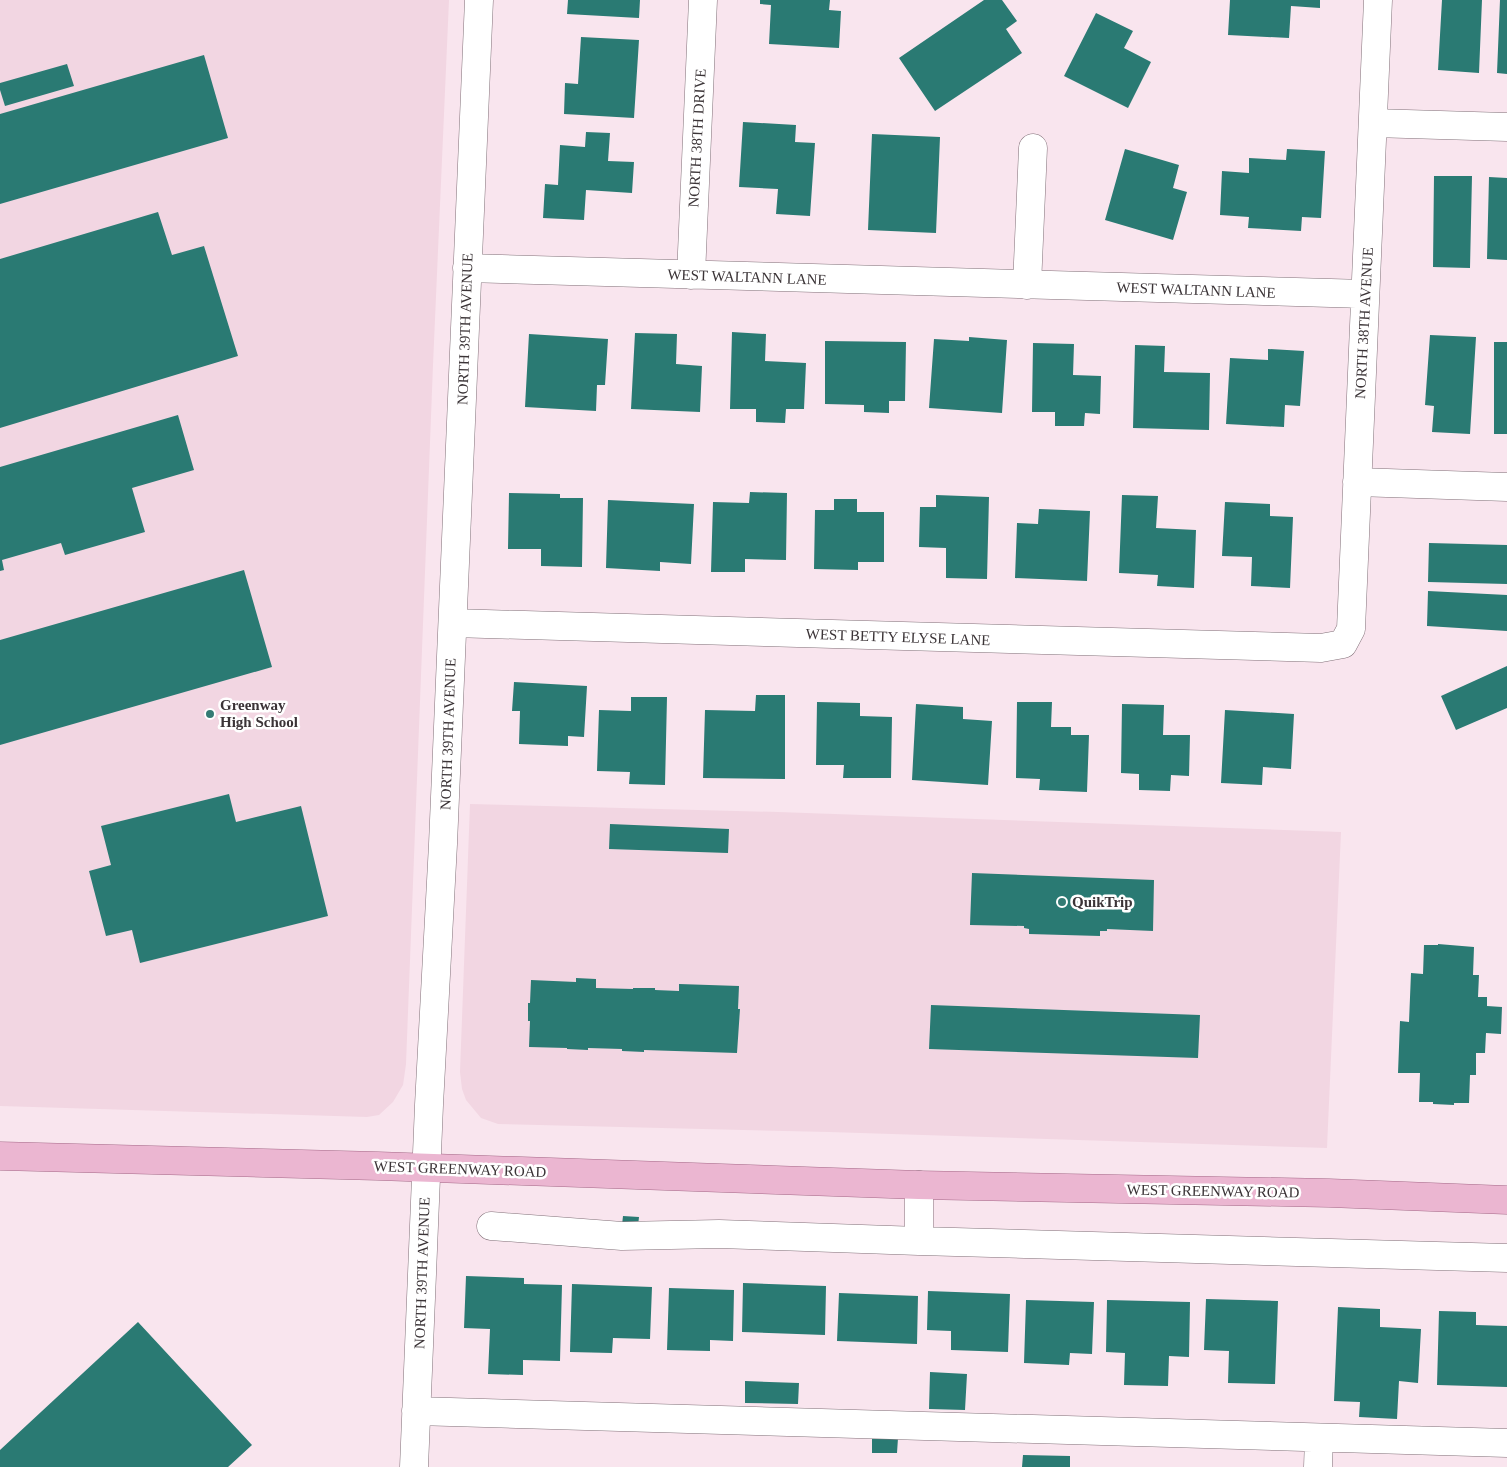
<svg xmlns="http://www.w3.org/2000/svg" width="1507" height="1467" font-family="'Times New Roman',serif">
  <rect width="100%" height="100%" fill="#f9e5ee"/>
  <path fill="#f2d6e2" d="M0,0h449l-16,365 -27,699 -3,21 -10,17 -14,13 -12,2 -367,-11z
    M470,804l308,8 563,20 -14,316 -498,-16 -331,-8 -17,-6 -15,-18 -4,-11 -2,-17z"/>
  <path fill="#2a7a73" d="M568,0h72l-1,18 -72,-4z
    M760,0h70l-1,10 12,1 -2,37 -70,-4 2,-39 -11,-1z
    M984,0h18l15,21 -11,8 16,24 -87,58 -36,-53z
    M1230,0h90v8l-29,-2 -2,32 -61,-3z
    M1442,0h40l-3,73 -41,-3z
    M1500,0h7v74l-10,-1z
    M1096,13l37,18 -9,17 27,14 -23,46 -64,-32z
    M581,37l58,3 -5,78 -70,-4 1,-31 13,1z
    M204,55l24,83 -228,66v-90z
    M67,64l7,22 -69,20 -5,-16v-7z
    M743,122l53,3 -1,17 20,1 -5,73 -34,-2 2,-25 -39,-2z
    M586,132l24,1 -2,28 26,1 -2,31 -46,-3 -2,30 -41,-2 2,-34 13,1 2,-40 25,2z
    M872,134l68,3 -4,96 -68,-3z
    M1125,149l54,16 -6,23 14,4 -14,48 -68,-20z
    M1287,149l38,2 -4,67 -19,-1 -1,14 -53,-3 1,-11 -29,-2 2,-44 27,2v-15l37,2z
    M1434,176h38l-2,92 -37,-1z
    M1489,177l18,1v82l-20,-1z
    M158,212l14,43 32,-9 34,110 -238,72v-169z
    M732,332l34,2 -1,27 41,2 -2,46h-18l-1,14 -29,-1v-13h-26z
    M635,333l42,1 -1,30 26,2 -2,46 -69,-3z
    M529,334l79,5 -3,46h-8l-1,26 -71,-4z
    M1430,335l46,2 -6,97 -38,-2 2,-26 -9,-1z
    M969,337l38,3 -5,73 -73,-5 5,-69 35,2z
    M825,341l81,1 -1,59h-16v12l-25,-1v-7l-39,-1z
    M1494,342h13v92h-13z
    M1033,343l41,1 -1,31 28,1 -1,38 -15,-1 -1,13h-29v-14h-23z
    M1135,345l30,1 -1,26 46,1 -1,57 -76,-2z
    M1268,349l36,2 -4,55 -15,-1 -1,22 -58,-3 4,-66 38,2z
    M178,415l16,55 -62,18 13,44 -80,23 -4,-12 -59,17 2,10 -4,1v-104z
    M750,492l37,1 -1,67 -41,-1v13h-34l2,-70 36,1z
    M509,493l51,1v4h23l-1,69 -41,-1v-17h-33z
    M936,495l53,2 -2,82 -41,-1v-30l-27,-1 1,-40h16z
    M1122,495l36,1 -2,32 40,2 -2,58 -37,-2 1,-11 -39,-2z
    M834,499h23v13h27v50h-26v8l-44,-1 1,-59h19z
    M608,500l86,4 -3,60 -31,-2v9l-54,-3z
    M1225,502l45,2v12l23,1 -3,71 -39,-2 1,-29 -30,-1z
    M1039,509l51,2 -3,70 -72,-3 2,-55 21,1z
    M1429,543l78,2v39l-79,-2z
    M244,570l28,97 -272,78v-105z
    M1428,591l79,4v36l-80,-5z
    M1507,666v42l-51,22 -15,-34z
    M514,682l73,4 -3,51 -16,-1v10l-49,-2 1,-33h-8z
    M756,695h29v84l-82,-1 2,-68 50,1z
    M631,697h36l-2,88 -36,-1 1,-12 -33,-1 2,-61 32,1z
    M817,702l43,1v13l32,1 -1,61h-48l1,-13h-28z
    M1017,702h35l-1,25h20v8h18l-2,57 -48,-2 1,-11 -24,-1z
    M916,704l47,3v12l29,2 -4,64 -76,-5z
    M1122,704l42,1 -1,30h27l-1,41 -18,-1 -1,16 -31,-1v-16l-18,-1z
    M1225,710l69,4 -3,55 -28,-2 -1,18 -41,-2z
    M229,794l7,28 65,-16 27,110 -188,47 -8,-33 -26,6 -17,-65 22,-6 -10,-39z
    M610,824l119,5 -1,24 -119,-4z
    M972,873l182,7 -1,51 -46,-2v2h-7v5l-71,-2v-5l-5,-1v-2l-54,-1z
    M1438,944l36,3 -1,28h6l-1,22h9v9l15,1 -1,27 -15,-1 -1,20h-9v22h-6l-1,28h-15v2l-21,-1v-2h-14l1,-29h-22l2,-52 9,1 2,-49 12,1 1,-29h14z
    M576,978l20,1v9l37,1v-1h22v2l24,1v-7l60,2 -1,23h2l-3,44 -93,-3v2l-22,-1v-2l-34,-1v2l-21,-1v-1l-38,-1 1,-26h-2v-18h2l1,-23 45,2z
    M931,1005l269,10 -2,43 -269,-9z
    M623,1216l16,1 -1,9 -16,-1z
    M466,1276l58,2v6l38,1 -2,76 -37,-1v15l-35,-1 2,-45 -26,-1z
    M743,1283l83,3 -1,49 -83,-3z
    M572,1284l80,3 -2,52 -37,-1 -1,15 -42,-1z
    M669,1288l65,2 -1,51 -23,-1v11l-43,-1z
    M928,1291l82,3 -2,58 -57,-2v-19l-24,-1z
    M839,1293l79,3 -1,48 -80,-3z
    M1206,1299l72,2 -3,83 -47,-1 1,-32 -25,-1z
    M1026,1300l68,2 -2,52 -22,-1 -1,12 -45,-2z
    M1107,1300l83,2 -1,55 -20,-1 -1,30 -44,-1 1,-32 -19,-1z
    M1338,1307l42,2v18l41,2 -3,54 -19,-2 -2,38 -38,-2 1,-15 -26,-1z
    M1439,1311l37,1v13l31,1v61l-70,-2z
    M138,1322l114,123 -24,22h-228v-17z
    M930,1372l37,2 -2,36 -36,-1z
    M745,1381l54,2 -1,21 -53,-1z
    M872,1437l26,1 -1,15h-25z
    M1023,1455l47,1v11h-48z"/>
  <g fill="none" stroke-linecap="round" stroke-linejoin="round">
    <defs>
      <path id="minor" d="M1373,123l134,4
        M467,268l898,26
        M691,275l12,-275
        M1027,285l6,-137
        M1357,482l150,5
        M453,623l868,25 22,-4 8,-15 27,-629
        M919,1185v56
        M491,1226l131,10 97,-2 200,7 588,17
        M416,1411l1091,32
        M414,1467l15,-362 14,-261 36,-844
        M1318,1467l1,-29"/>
      <path id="major" d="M0,1156l378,10 541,19 410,8 178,7"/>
    </defs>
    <use href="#minor" stroke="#827179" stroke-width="29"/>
    <use href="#major" stroke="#a56988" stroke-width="29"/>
    <use href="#minor" stroke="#fff" stroke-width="28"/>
    <use href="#major" stroke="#ebb6d1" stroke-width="28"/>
  </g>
  <g fill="#347b74" stroke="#fff" stroke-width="2">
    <circle cx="210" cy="714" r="5"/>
    <circle cx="1062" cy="902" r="5"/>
  </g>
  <g text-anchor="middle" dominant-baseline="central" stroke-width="5" stroke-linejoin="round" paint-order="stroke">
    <g font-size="15" fill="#3b3437" stroke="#fff">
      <text transform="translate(697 138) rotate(-87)">NORTH 38TH DRIVE</text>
      <text transform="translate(747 277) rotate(2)">WEST WALTANN LANE</text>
      <text transform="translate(1196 290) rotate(2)">WEST WALTANN LANE</text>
      <text transform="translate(1364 323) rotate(-87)">NORTH 38TH AVENUE</text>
      <text transform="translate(465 329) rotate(-88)">NORTH 39TH AVENUE</text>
      <text transform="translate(898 637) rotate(2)">WEST BETTY ELYSE LANE</text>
      <text transform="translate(448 734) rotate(-88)">NORTH 39TH AVENUE</text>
      <text transform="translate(460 1169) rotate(2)">WEST GREENWAY ROAD</text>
      <text transform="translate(1213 1191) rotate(1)">WEST GREENWAY ROAD</text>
      <text transform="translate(422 1273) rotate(-88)">NORTH 39TH AVENUE</text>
    </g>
    <g font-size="15" font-weight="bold" fill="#3b3437" stroke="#fff" text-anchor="start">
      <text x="220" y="705">Greenway<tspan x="220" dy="17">High School</tspan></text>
      <text x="1072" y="902">QuikTrip</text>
    </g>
  </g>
</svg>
